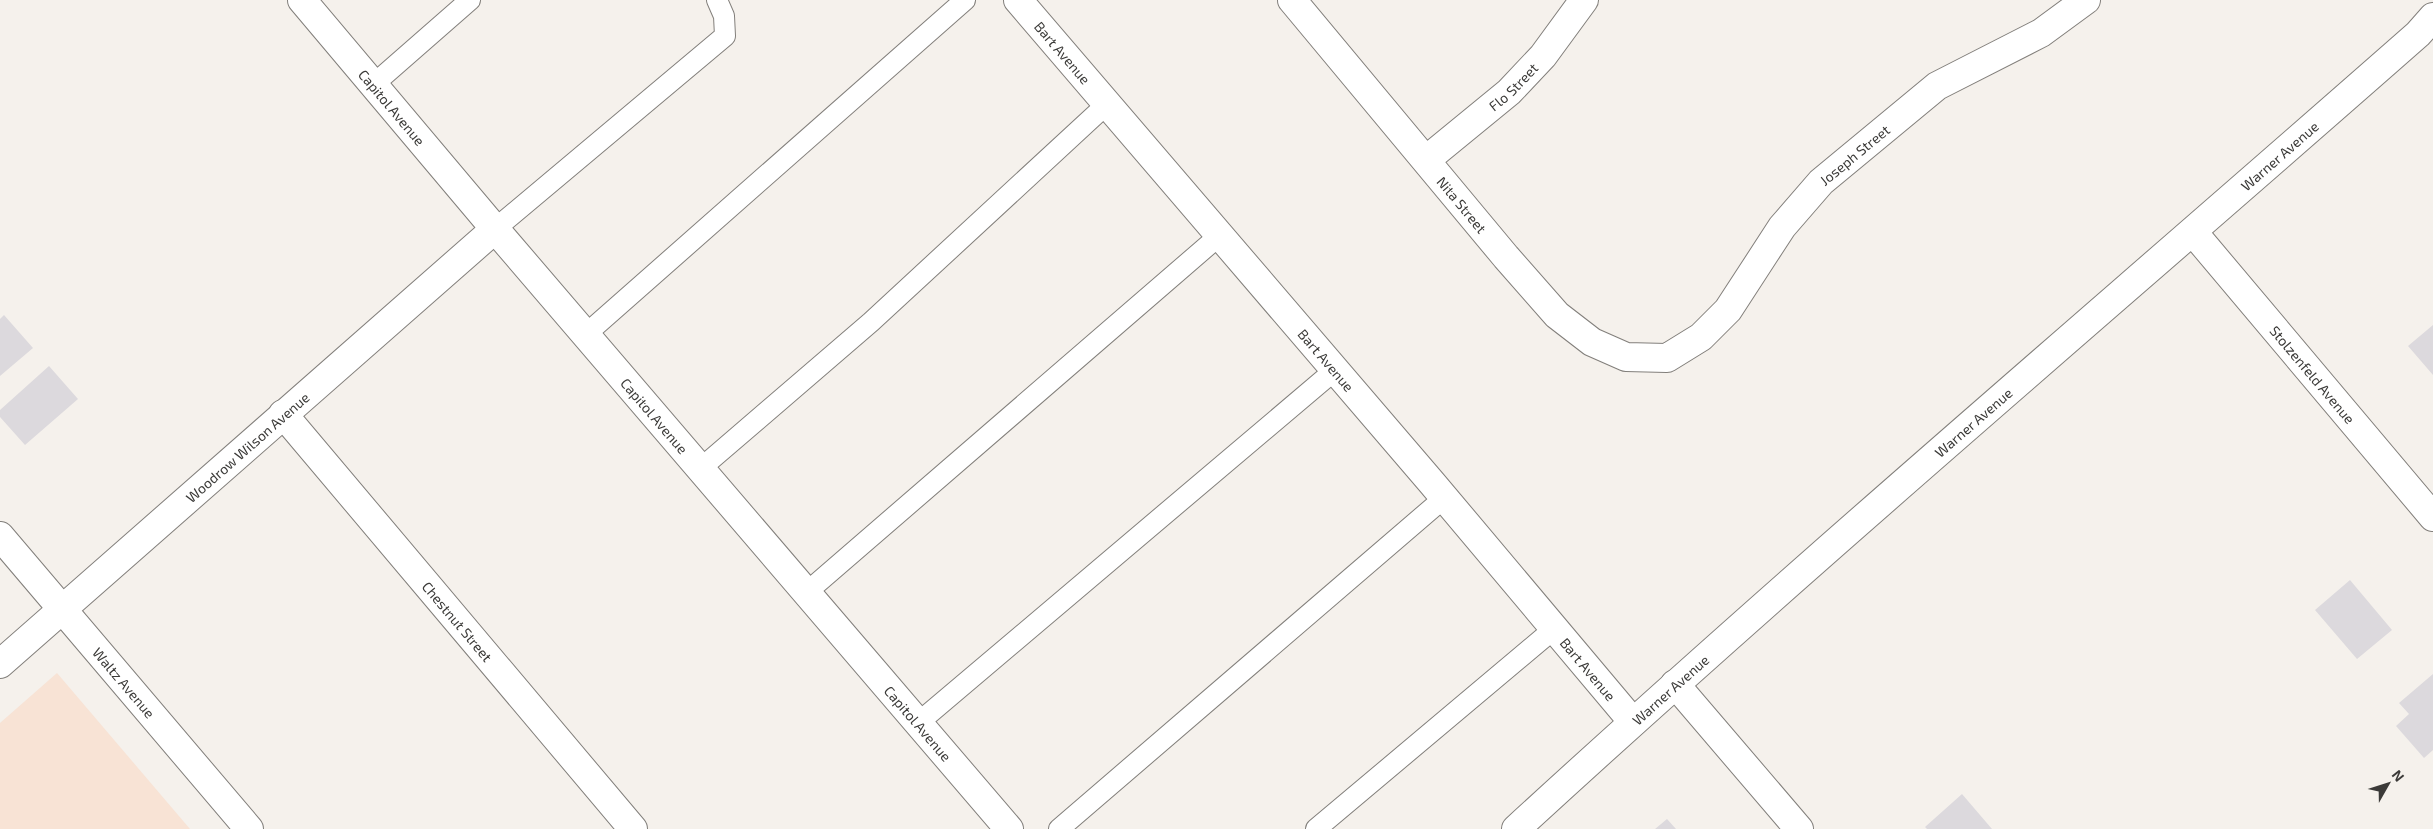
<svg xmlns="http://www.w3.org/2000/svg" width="2433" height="829" font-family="'Exo 2',sans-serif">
  <rect width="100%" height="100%" fill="#f5f1ec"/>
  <path fill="#f8e3d5" d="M57,673l133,156h-190v-106z"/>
  <path fill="#dcd9dd" d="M4,315l29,33 -33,28v-57z
    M2433,325v50l-25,-29z
    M49,366l29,33 -53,46 -25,-28v-7z
    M2350,580l42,50 -35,29 -42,-49z
    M2433,674v76l-9,8 -28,-32 13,-12 -10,-11z
    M1962,794l30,35h-65l-2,-2z
    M1667,819l9,10h-21z"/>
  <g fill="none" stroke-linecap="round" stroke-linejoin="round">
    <defs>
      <path id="lane" d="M374,84l96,-84
        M495,229l230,-193 -1,-20 -7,-16
        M585,335l380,-335
        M700,469l171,-147 236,-218
        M807,592l413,-357
        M918,723l417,-353
        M1059,829l385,-331
        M1316,829l239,-201"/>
      <g id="street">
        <path id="s1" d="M302,0l193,229 514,600"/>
        <path id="s2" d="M1018,0l414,483 201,239"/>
        <path id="s3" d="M1292,0l214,257 51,58 35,27 34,15 41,1 34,-21 27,-27 54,-83 39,-45 116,-96 104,-53 45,-33"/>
        <path id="s4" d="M1426,160l83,-68 34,-36 41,-56"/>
        <path id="s5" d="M2193,232l240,285"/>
        <path id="s6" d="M283,414l350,415"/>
        <path id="s7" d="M0,536l249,293"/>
        <path id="s8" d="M0,664l495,-435"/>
        <path d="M1675,684l124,145"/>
      </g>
      <g id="secondary">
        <path id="s9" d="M1516,829c295,-271 601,-530 902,-795l15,-17"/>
      </g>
    </defs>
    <use href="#lane" stroke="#827f7b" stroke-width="22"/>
    <use href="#street" stroke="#827f7b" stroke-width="30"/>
    <use href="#secondary" stroke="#827f7b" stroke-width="30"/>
    <use href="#lane" stroke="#fff" stroke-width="20"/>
    <use href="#street" stroke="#fff" stroke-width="28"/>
    <use href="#secondary" stroke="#fff" stroke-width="28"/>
  </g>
  <g text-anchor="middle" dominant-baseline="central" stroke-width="4.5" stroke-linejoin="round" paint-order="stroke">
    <g font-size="14" fill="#3b3a38" stroke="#f5f1ec">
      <text stroke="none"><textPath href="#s2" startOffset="69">Bart Avenue</textPath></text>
      <text stroke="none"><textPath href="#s4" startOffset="114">Flo Street</textPath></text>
      <text stroke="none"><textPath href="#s1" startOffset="140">Capitol Avenue</textPath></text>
      <text stroke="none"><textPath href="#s3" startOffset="814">Joseph Street</textPath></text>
      <text stroke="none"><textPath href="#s9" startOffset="1018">Warner Avenue</textPath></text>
      <text stroke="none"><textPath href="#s3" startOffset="266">Nita Street</textPath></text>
      <text stroke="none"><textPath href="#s2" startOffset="474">Bart Avenue</textPath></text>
      <text stroke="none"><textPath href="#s5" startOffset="186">Stolzenfeld Avenue</textPath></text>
      <text stroke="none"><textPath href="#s1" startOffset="545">Capitol Avenue</textPath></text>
      <text stroke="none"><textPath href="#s9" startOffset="612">Warner Avenue</textPath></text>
      <text stroke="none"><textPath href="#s8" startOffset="329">Woodrow Wilson Avenue</textPath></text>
      <text stroke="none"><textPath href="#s6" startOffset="271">Chestnut Street</textPath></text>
      <text stroke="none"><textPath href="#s2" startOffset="879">Bart Avenue</textPath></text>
      <text stroke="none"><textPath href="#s7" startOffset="192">Waltz Avenue</textPath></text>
      <text stroke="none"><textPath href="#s9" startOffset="208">Warner Avenue</textPath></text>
      <text stroke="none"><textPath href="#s1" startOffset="950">Capitol Avenue</textPath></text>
    </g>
  </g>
  <g transform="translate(2388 784) rotate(51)" stroke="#f5f1ec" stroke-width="4" paint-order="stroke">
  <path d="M0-4L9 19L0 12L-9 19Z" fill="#3b3a38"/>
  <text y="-8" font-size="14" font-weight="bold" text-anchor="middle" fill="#3b3a38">N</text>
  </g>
</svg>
